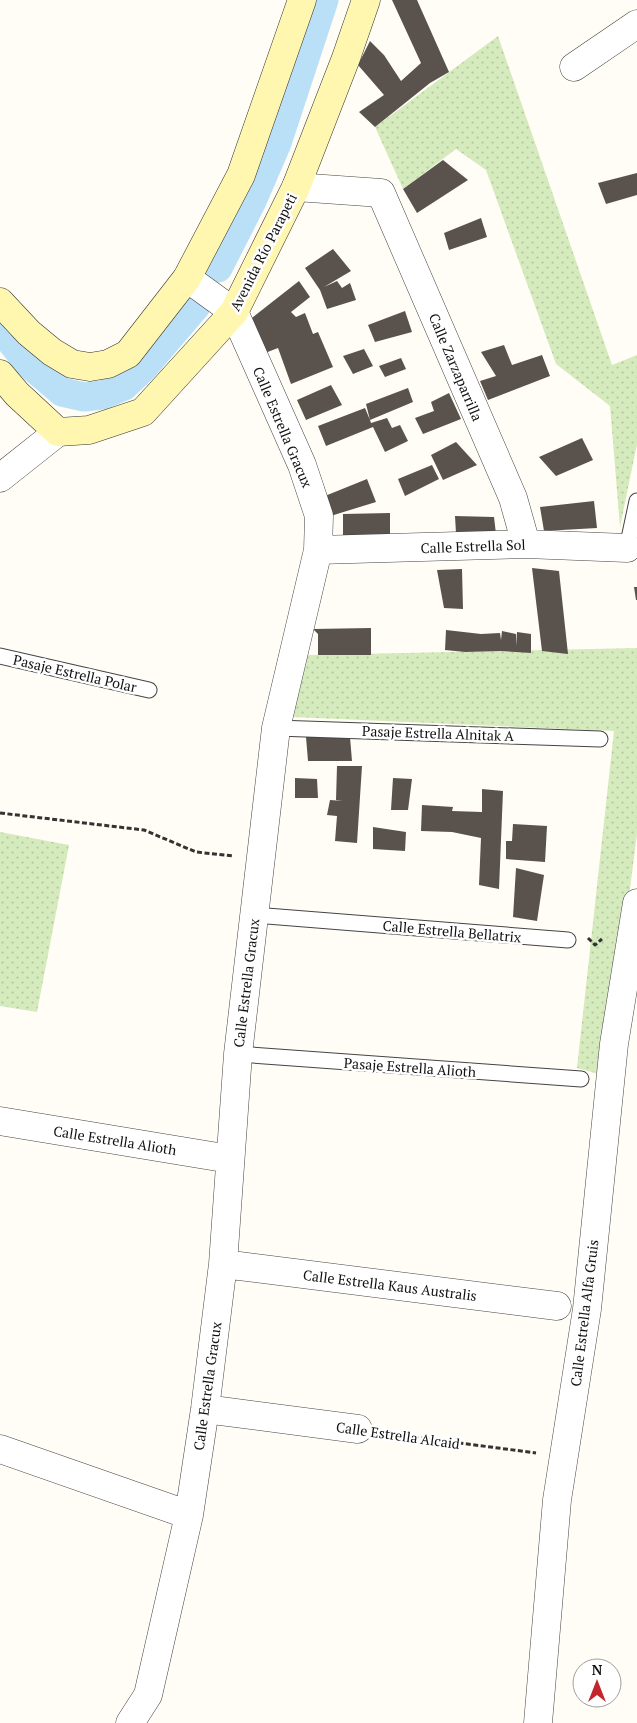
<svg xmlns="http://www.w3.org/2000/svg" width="637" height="1723" font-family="'PT Serif',serif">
  <defs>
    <pattern id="grass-dots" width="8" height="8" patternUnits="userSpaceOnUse" patternTransform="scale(1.25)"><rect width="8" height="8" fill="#d5ebbd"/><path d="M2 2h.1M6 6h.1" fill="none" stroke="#b6c8a1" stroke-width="1.8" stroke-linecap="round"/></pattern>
  </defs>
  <rect width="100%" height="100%" fill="#fffdf5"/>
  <path fill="url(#grass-dots)" d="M498,36l114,329 25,-10v89l-17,83 -10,-121 -54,-42 -70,-194 -30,-21 -53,40 -28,-62z
    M637,648v186l-31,242 -29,-8 37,-337 -321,-14 15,-62z
    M0,832l69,13 -32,167 -37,-6z"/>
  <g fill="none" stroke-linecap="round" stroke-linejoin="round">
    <path stroke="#b9e0f7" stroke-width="29" d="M218,268l34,-67 25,-58 47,-143
      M0,328l30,37 32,27 22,5 18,-2 22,-9 19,-18 53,-62"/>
  </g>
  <path fill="#5a524d" d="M392,0h25l32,72 -19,11 -55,44 -16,-15 25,-17 -26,-30 12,-24 14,14 17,26 20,-18z
    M443,160l25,20 -51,33 -14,-24z
    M637,173v22l-31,9 -8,-21z
    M481,218l6,19 -38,13 -5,-17z
    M333,249l18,22 -27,16 13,-6 5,7 8,-5 6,17 -29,9 -7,-19 -15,-22z
    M299,281l11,16 -19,15 5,5 9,-4 8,21 5,-2 15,35 -42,17 -13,-36 -13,5 -17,-32z
    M405,311l7,21 -37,10 -7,-17z
    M504,345l8,20 30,-10 8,21 -62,24 -8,-19 16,-5 -15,-24z
    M364,349l9,17 -20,8 -10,-18z
    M401,358l5,11 -21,8 -6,-11z
    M331,385l11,20 -36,15 -9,-20z
    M408,388l5,14 -43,18 1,3 16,-5 5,10 8,-3 8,16 -23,11 -12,-25 -47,19 -8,-20 47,-18 5,12 -4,-16z
    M449,393l12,26 -38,15 -8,-16 19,-7 -3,-9z
    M582,438l11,22 -37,16 -17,-19z
    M456,442l21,23 -34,15 -12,-25z
    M432,465l7,14 -34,17 -7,-17z
    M367,479l9,23 -52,16 -9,-18z
    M594,501l3,27 -53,3 -4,-24z
    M390,513v25l-47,-2v-22z
    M455,516l39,1 2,17 -40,-1z
    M532,568l27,3 9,83 -26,-3z
    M462,569l1,40 -19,-1 -7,-38z
    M634,587h3v13h-1z
    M371,628v27h-53v-21l-5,-5z
    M446,630l35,4 19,-1 1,7 1,-9 14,3v12l1,-14 14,2v19l-30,-2 -36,1 -20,-2z
    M306,737h44l2,24h-44z
    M337,766h25l-5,77 -22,-2 2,-25 -10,-1 3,-15 13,1 -7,-1z
    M295,778l22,1 1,19h-23z
    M393,778l19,1 -4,31h-17z
    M482,789l21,2 -4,98 -20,-4 2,-47 -29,-6 -31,-1 1,-26 31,2 -1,4 30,1z
    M513,824l34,2 -2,36 -39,-3v-18h6z
    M373,827l33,5 -1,19 -32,-2z
    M516,868l28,7 -7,46 -24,-4z"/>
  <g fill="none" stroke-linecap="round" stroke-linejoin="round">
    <defs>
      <path id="lane" d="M627,548l10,-47
        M0,656l149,34
        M276,728l324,11
        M254,915l314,25
        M238,1054l343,25"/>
      <path id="street" d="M574,67l63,-43
        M296,187l85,6 132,305 13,46
        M0,478l58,-46
        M318,550l208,-6 101,4
        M0,1121l230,38
        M223,1264l334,42
        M205,1409l153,20
        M0,1449l189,66
        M130,1723l18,-28 41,-180 16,-106 18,-145 15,-210 38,-326 42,-178 1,-34 -17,-51 -68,-153 -47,-34
        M538,1723l19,-223 30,-191 27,-265 23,-141"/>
      <path id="secondary" d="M0,302l29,31 23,19 20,12 18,3 18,-3 20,-10 59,-76 54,-103 61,-175
        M0,374l17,20 41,38 31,-2 54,-18 91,-100 62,-125 50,-129 20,-58"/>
    </defs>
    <use href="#lane" stroke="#444" stroke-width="17"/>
    <use href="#street" stroke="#444" stroke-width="29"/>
    <use href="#secondary" stroke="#333" stroke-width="29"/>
    <path stroke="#333" stroke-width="3" stroke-dasharray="5 2.5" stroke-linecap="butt" d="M0,813l144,17 52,22 38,4
      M588,938l7,7 7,-6
      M384,1433l152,20"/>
    <use href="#lane" stroke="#fff" stroke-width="15"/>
    <use href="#street" stroke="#fff" stroke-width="28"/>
    <use href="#secondary" stroke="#fff6b0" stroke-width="28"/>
  </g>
  <g text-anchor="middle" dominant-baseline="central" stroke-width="5" stroke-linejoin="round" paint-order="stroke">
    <g font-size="14" fill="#111" stroke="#fff">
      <text transform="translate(263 252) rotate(-63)">Avenida Río Parapeti</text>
      <text transform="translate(456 367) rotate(67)">Calle Zarzaparrilla</text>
      <text transform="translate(283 427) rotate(67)">Calle Estrella Gracux</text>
      <text transform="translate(473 546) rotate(-2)">Calle Estrella Sol</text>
      <text transform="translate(75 673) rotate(13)">Pasaje Estrella Polar</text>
      <text transform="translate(438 733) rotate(2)">Pasaje Estrella Alnitak A</text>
      <text transform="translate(452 931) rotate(5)">Calle Estrella Bellatrix</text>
      <text transform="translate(246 983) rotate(-83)">Calle Estrella Gracux</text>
      <text transform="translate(410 1067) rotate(4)">Pasaje Estrella Alioth</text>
      <text transform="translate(115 1140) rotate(9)">Calle Estrella Alioth</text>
      <text transform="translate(390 1285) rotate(7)">Calle Estrella Kaus Australis</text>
      <text transform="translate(584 1313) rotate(-83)">Calle Estrella Alfa Gruis</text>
      <text transform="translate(207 1386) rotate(-82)">Calle Estrella Gracux</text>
      <text transform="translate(398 1435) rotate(8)">Calle Estrella Alcaid</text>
    </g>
  </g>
  <g transform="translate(597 1683)"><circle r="24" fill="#ffffff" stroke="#a0a0a0"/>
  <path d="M0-4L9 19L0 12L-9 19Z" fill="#c4262e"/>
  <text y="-8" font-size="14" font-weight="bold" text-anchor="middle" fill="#111111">N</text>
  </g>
</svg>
